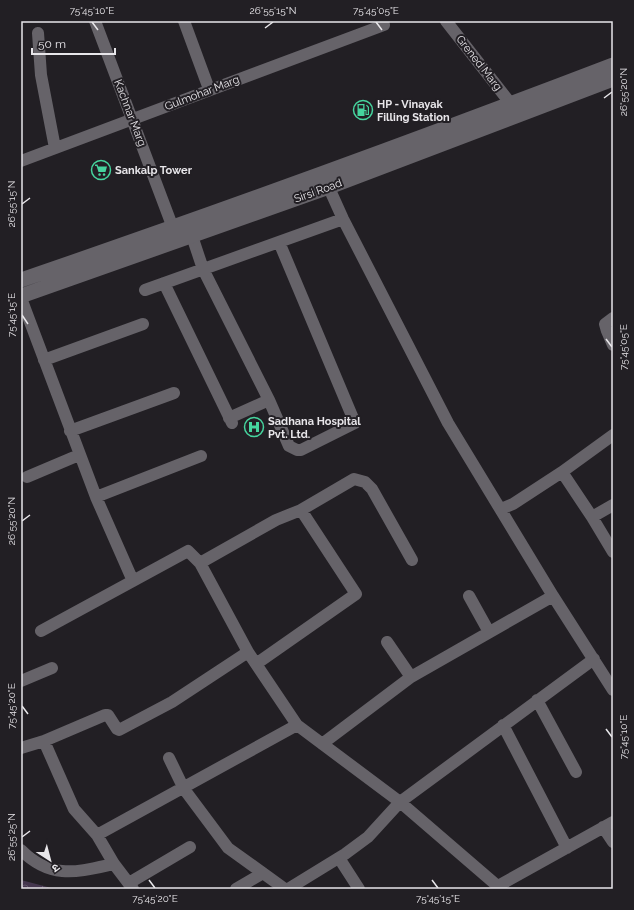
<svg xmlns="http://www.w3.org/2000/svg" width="634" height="910" font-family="Raleway,'Noto Sans Devanagari',sans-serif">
  <defs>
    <pattern id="forest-crowns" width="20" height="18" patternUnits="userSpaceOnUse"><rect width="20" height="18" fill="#44364e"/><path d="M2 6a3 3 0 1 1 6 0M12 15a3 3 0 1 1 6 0" fill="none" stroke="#5f5368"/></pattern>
  </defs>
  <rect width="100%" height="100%" fill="#221f24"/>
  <path fill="url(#forest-crowns)" d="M21,880l34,9h-34z"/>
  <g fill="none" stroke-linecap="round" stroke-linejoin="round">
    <path stroke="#666369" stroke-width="12" d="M95,21l78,207
      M184,21l25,68
      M446,21l65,83
      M38,33l3,42 14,73
      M21,161l363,-136
      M325,179l18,40 105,204 105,173 60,94
      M189,227l14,42 66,131 20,46 8,4h4l54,-27 -76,-181
      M164,283l68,140
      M145,290l198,-71
      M21,298l75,199 37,84
      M613,318l-8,6 2,7 6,14
      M44,360l99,-36
      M229,418l40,-18
      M70,431l104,-38
      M562,472l30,45 21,35
      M27,477l52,-22
      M96,497l105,-41
      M501,509l12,-5 49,-32 51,-37
      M301,510l53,-31 11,3 7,7 40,71
      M592,517l21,-12
      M200,563l76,-43 25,-10 55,84 -100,70
      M469,596l20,36
      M41,631l147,-80 12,12 48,89 49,73 103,77 101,87
      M387,642l24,35
      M21,681l31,-13
      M537,700l39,72
      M503,725l64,123
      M44,741l61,-26h3l9,14 2,1 53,-28 76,-50
      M322,744l89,-67 142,-81
      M21,748l23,-7 30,68 23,26 17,29 19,25
      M169,758l15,31 44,59 57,41
      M603,827l10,15
      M97,835l200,-110
      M21,850c30,30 56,22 93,14
      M339,858l20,31
      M129,883l61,-36
      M498,886l115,-64
      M236,889l27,-16
      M288,889l57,-35 23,-17 32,-35 194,-143"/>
    <path stroke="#666369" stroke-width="15" d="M21,280c199,-68 396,-140 592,-215
      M21,296l308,-109 284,-108"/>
  </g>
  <path fill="none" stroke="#e8e6ea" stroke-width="1.5" d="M92,22l6,8M376,22l6,8M265,28l8,-6M604,98l8,-6M22,204l8,-6M22,315l6,9M606,339l6,8M22,521l8,-6M22,706l6,8M606,729l6,8M22,837l8,-6M149,880l6,8M432,880l6,8"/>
  <defs>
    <symbol id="fuel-ring" viewBox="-11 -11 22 22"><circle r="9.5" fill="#221f24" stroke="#46d49e" stroke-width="1.5"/><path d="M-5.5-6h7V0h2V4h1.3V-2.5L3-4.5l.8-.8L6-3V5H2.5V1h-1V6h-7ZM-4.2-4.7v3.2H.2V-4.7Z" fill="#46d49e"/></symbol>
    <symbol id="supermarket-ring" viewBox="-11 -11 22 22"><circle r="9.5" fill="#221f24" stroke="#46d49e" stroke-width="1.5"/><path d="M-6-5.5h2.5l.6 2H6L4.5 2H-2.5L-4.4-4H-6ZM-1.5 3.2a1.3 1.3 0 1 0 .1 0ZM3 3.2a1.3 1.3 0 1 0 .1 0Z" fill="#46d49e"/></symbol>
    <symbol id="hospital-ring" viewBox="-11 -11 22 22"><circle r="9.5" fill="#221f24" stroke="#46d49e" stroke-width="1.5"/><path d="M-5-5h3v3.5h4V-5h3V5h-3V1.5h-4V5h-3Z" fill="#46d49e"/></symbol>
  </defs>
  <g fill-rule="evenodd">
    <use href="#fuel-ring" x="352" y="99" width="22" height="22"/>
    <use href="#supermarket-ring" x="90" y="159" width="22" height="22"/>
    <use href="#hospital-ring" x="243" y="416" width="22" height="22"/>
  </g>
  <g text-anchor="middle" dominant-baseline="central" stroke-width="4" stroke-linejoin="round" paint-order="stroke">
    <g font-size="11" fill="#e8e6ea" stroke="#221f24">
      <text transform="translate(479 63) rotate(52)">Grened Marg</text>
      <text transform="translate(202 93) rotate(-21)">Gulmohar Marg</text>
      <text transform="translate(130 113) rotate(69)">Kachnar Marg</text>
      <text transform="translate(318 191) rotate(-20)">Sirsi Road</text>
    </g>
    <g font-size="11" font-weight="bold" fill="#e8e6ea" stroke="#221f24" text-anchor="start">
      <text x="377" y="104">HP - Vinayak<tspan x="377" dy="13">Filling Station</tspan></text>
      <text x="115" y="170">Sankalp Tower</text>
      <text x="268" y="421">Sadhana Hospital<tspan x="268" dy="13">Pvt. Ltd.</tspan></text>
    </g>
  </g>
  <rect width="634" height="910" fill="none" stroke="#221f24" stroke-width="44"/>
  <g transform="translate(50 860) rotate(144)" stroke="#221f24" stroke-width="3" paint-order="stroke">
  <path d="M0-3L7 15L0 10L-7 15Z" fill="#e8e6ea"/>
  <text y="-6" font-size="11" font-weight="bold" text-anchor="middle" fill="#e8e6ea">उ</text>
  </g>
  <path d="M32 48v6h83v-6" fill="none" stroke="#e8e6ea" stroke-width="2"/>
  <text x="38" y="48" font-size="12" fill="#e8e6ea" stroke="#221f24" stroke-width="3" paint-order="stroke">50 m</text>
  <rect x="22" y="22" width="590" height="866" fill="none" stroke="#e8e6ea" stroke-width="1.5"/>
  <g font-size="10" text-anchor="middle" fill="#e8e6ea">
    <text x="92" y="14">75°45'10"E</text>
    <text x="273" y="14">26°55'15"N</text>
    <text x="376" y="14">75°45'05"E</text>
    <text transform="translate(623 92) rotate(-90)" y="4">26°55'20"N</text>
    <text transform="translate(11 204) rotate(-90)" y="4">26°55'15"N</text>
    <text transform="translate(11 315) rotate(-90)" y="4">75°45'15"E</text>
    <text transform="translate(623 347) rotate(-90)" y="4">75°45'05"E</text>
    <text transform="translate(11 521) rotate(-90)" y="4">26°55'20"N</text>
    <text transform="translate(11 706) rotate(-90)" y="4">75°45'20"E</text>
    <text transform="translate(623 737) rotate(-90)" y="4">75°45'10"E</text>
    <text transform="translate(11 837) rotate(-90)" y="4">26°55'25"N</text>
    <text x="155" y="902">75°45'20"E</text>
    <text x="438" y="902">75°45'15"E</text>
  </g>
</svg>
